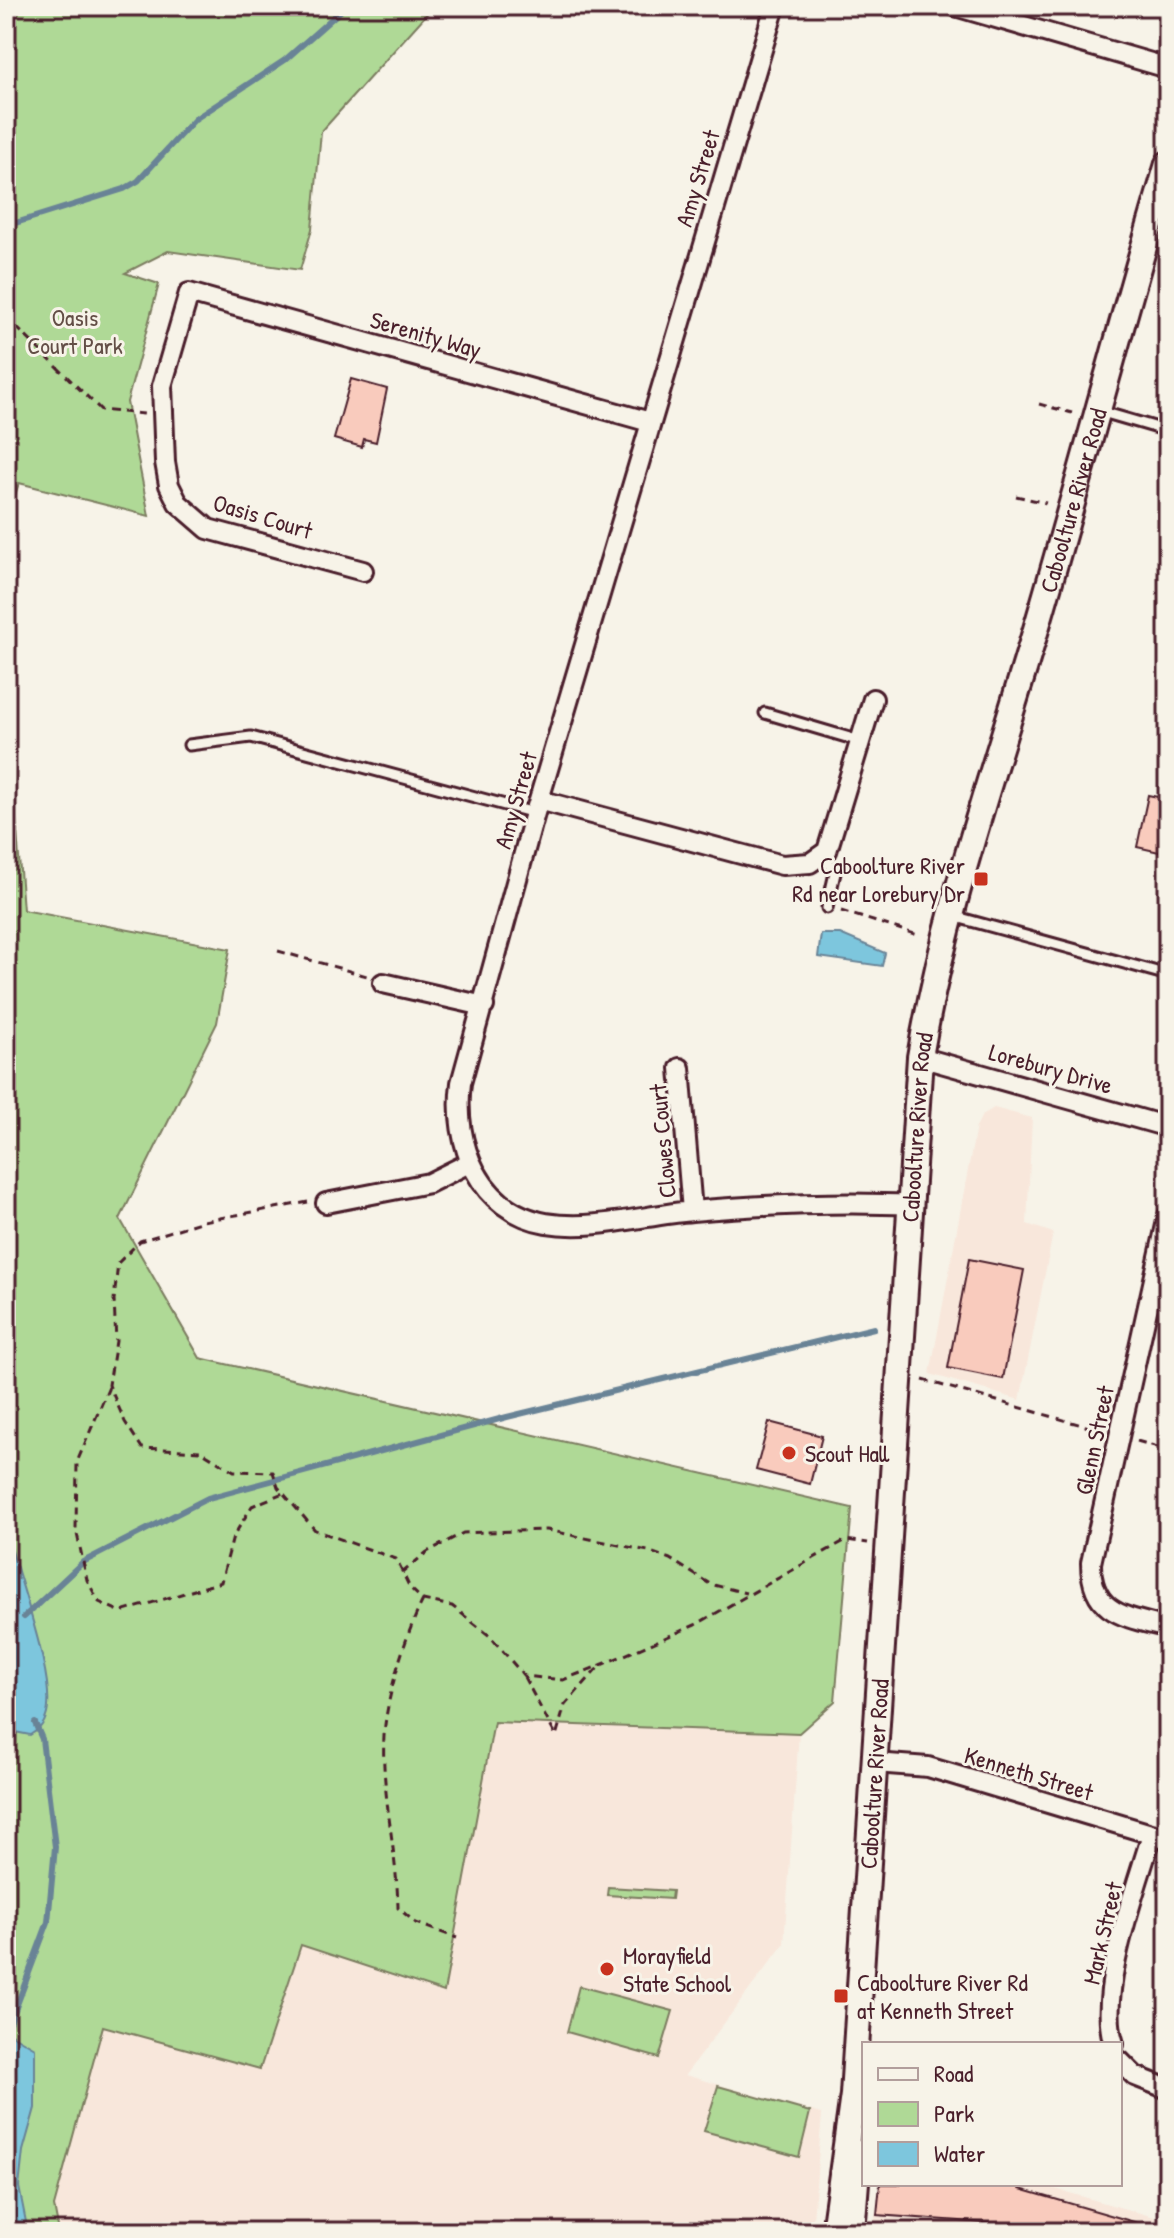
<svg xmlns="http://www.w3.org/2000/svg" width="1174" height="2238" font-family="'Patrick Hand',sans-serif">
  <rect width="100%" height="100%" fill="#f7f3e8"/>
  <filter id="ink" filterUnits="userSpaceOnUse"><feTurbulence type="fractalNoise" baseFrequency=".0125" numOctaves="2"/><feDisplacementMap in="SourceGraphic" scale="16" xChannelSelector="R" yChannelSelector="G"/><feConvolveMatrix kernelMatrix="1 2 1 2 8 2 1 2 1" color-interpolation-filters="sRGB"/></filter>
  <g filter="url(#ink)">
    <path fill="#f8e7db" d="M994,1108l38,10 -5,106 26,9 -33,167 -90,-26 46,-247 6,-12z
      M493,1722l306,11 -15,211 -99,131 137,39 -10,118h-753l-5,-26 49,-180 157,43 40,-124 144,47z
      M879,2184h159l130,37v11h-295z"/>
    <path fill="#afd996" stroke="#7c7c60" stroke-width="2" d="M6,6h428l-113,126 -9,97 -12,41 -132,-19 -43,22 34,11 -32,118 22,114 -130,-33 -13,40z
      M6,686l17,224 207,39 -13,74 -97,196 80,139 652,150 -17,193 -36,32 -305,-11 -50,270 -143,-47 -41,124 -157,-43 -49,180 5,26h-53z
      M608,1887l64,4 -1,8 -64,-4z
      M579,1986l94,25 -14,47 -92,-26z
      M718,2086l92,26 -11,45 -95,-26z"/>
    <path fill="#7dc6dd" stroke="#698396" stroke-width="2" d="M821,934h19l45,19 -3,13 -64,-9z
      M6,1527c8,42 53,155 40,190 -2,8 -9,14 -16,18l-20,-4 -4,-7z
      M6,2031l29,17v60l-12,43 -4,36 9,45h-22z"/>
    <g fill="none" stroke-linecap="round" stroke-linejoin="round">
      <path stroke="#698396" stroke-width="6" d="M6,226l118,-37 14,-8 57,-62 90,-59 61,-54
        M24,1617l59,-55 125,-64 299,-81 367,-89
        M6,2034l42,-112 7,-75 -13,-108 -7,-16"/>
    </g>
    <path fill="#f9cbbd" stroke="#4a1f2b" stroke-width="2" d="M351,379l36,10 -11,53 -12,-3 -2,8 -28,-8z
      M1148,795l20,4v55l-31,-7z
      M969,1259l55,11 -21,109 -55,-11z
      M769,1422l53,14 -12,48 -54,-14z
      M880,2184h140v5l135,39v4h-142l1,-7 -137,-10z"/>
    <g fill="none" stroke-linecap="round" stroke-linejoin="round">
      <defs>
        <path id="lane" d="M1099,411l69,20
          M765,713l95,28
          M189,745l62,-8 284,76
          M823,853l12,20 -8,35
          M953,916l215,59"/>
        <path id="street" d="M775,6l-240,807 -74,270c-8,61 18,128 85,140 47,8 99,-8 146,-12 72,-6 148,-10 219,-6
          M955,6l213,62
          M363,571l-155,-42 -30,-26 -9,-18 -4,-23 -3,-76 27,-93 461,129
          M539,800l243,65 28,-2 17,-12 46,-152
          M383,983l101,23
          M920,1057l248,70
          M680,1068l12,143
          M326,1203l103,-20 40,-20
          M1168,1216l-77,347c0,52 36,54 77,65
          M875,1763l53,4 240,72
          M1114,2044c-18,-51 23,-158 38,-210
          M1120,2061l15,15 33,13"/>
        <g id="secondary">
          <path id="s1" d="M834,2232l19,-137 67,-1038c25,-150 77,-293 119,-438 44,-151 84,-304 129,-455"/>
          <path d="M852,2232l4,-50 -3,-31"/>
        </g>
      </defs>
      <use href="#lane" stroke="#4a1f2b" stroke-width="15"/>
      <use href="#street" stroke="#4a1f2b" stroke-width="24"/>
      <use href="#secondary" stroke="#4a1f2b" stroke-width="30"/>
      <path stroke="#4a1f2b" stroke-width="3" stroke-dasharray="8 6" stroke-linecap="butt" d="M6,317l95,93 43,4
        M1039,404l33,9
        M1016,496l30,7
        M841,911l77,24
        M278,951l89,25
        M308,1202l-105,19 -63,20 -22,22 -4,37 2,41 -7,44 16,37 17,26 59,3 33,20 39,1 5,15 37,43 81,29 14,29 13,12 29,6 38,30 34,40 39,4 38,-15 94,-40 151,-85 22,3
        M923,1380l180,51
        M109,1387l-32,75 -1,67 11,51 12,22 22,10 100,-30 12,-45 19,-31 31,-13
        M1137,1441l31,9
        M402,1573l25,-21 36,-19 84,-3 101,21 22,8 40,25 36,9
        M423,1600c-17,33 -37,98 -39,136 -3,57 13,114 14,172l18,15 41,15
        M524,1677l32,59 9,-31 33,-37"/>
      <use href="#lane" stroke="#f7f3e8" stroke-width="9"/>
      <use href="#street" stroke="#f7f3e8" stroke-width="18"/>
      <use href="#secondary" stroke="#f7f3e8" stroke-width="24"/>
    </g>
  </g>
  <g fill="#c8321e" stroke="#f7f3e8" stroke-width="3">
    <rect x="973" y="871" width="16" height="16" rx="4"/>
    <circle cx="789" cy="1453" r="8"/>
    <circle cx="607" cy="1969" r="8"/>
    <rect x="833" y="1988" width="16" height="16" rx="4"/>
  </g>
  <g text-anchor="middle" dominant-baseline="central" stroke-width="6" stroke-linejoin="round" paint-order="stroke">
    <g font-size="24" fill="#4a1f2b" stroke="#f7f3e8">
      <text transform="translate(697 178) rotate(-73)">Amy Street</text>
      <text transform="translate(426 334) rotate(16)">Serenity Way</text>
      <text stroke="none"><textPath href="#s1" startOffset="1756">Caboolture River Road</textPath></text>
      <text transform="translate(263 516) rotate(17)">Oasis Court</text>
      <text transform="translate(515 800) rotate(-74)">Amy Street</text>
      <text transform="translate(1051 1068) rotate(16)">Lorebury Drive</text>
      <text stroke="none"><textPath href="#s1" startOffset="1108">Caboolture River Road</textPath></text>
      <text transform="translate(662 1141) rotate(-95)">Clowes Court</text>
      <text transform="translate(1094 1440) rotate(-78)">Glenn Street</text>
      <text transform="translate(1029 1773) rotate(17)">Kenneth Street</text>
      <text stroke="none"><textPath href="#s1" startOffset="460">Caboolture River Road</textPath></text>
      <text transform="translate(1102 1933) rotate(-77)">Mark Street</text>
    </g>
    <g font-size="24" fill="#634e46" stroke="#f7f3e8">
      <text x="75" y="317">Oasis<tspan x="75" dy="28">Court Park</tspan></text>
    </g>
    <g font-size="24" fill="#4a1f2b" stroke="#f7f3e8" text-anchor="start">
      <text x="965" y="865" text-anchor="end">Caboolture River<tspan x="965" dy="28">Rd near Lorebury Dr</tspan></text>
      <text x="805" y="1453">Scout Hall</text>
      <text x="623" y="1955">Morayfield<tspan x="623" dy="28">State School</tspan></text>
      <text x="857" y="1982">Caboolture River Rd<tspan x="857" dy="28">at Kenneth Street</tspan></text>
    </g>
  </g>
  <rect width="1174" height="2238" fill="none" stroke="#f7f3e8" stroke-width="32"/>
  <rect x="16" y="16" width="1142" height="2206" fill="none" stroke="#4a1f2b" stroke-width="3" filter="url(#ink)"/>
  <rect x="862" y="2042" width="260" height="144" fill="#f7f3e8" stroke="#b29e9c" stroke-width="2"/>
  <rect x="878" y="2068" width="40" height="12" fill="#f7f3e8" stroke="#b29e9c" stroke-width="2"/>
  <text x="934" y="2082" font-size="24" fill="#4a1f2b">Road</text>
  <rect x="878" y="2102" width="40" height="24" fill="#afd996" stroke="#b29e9c" stroke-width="2"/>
  <text x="934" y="2122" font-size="24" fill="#4a1f2b">Park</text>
  <rect x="878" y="2142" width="40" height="24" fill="#7dc6dd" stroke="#b29e9c" stroke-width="2"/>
  <text x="934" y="2162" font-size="24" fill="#4a1f2b">Water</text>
</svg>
